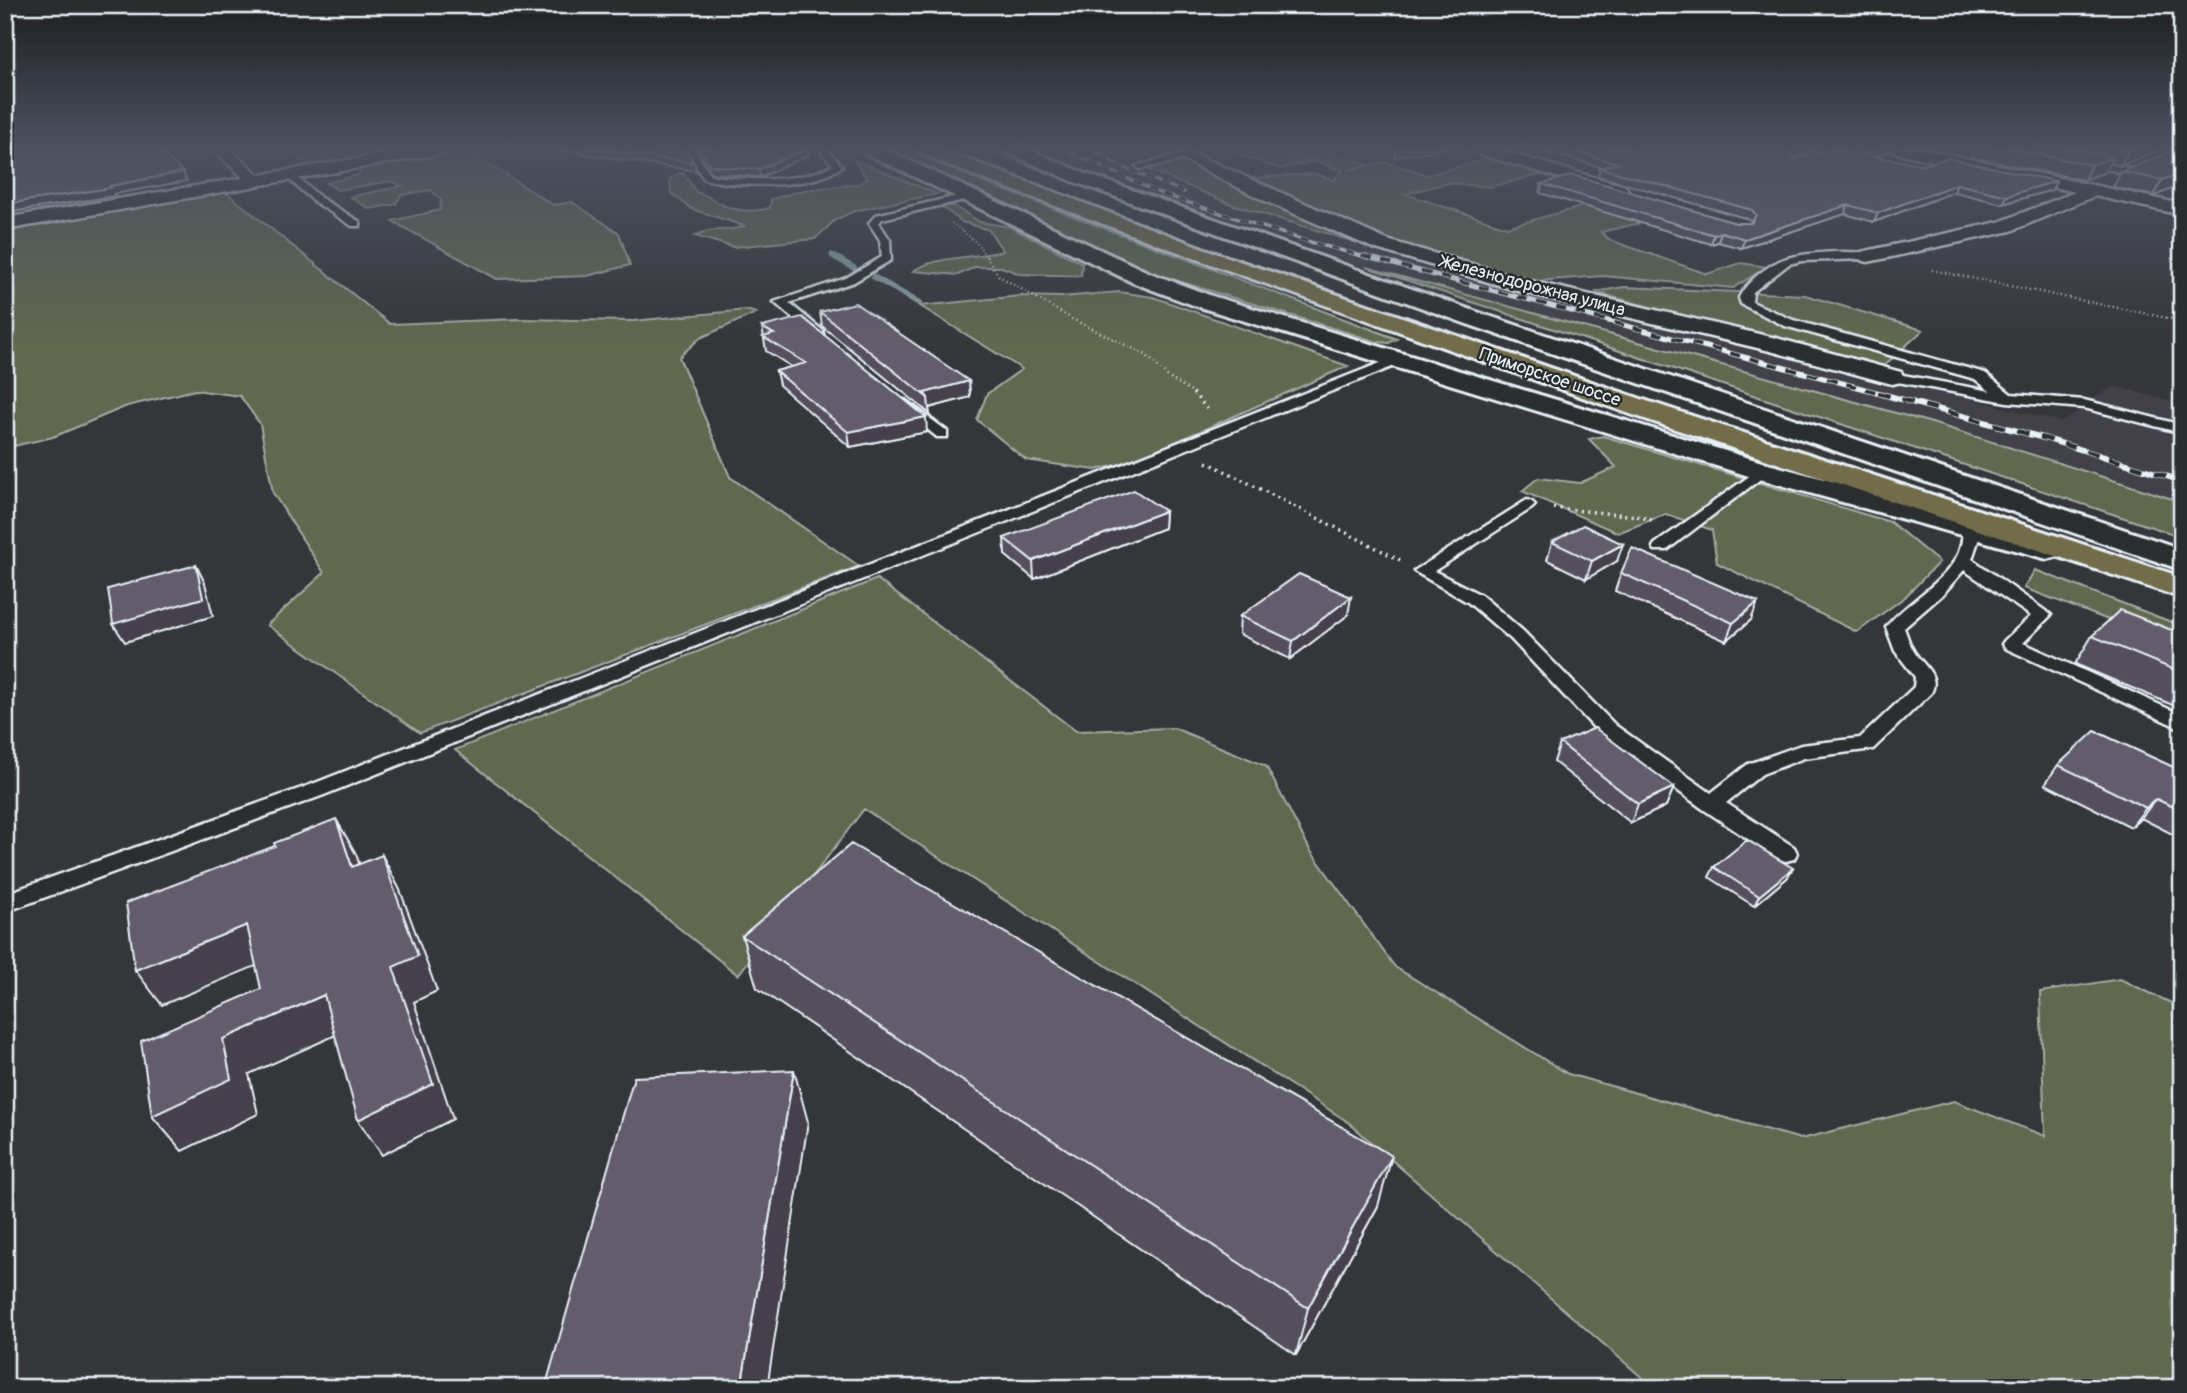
<svg xmlns="http://www.w3.org/2000/svg" width="2187" height="1393" font-family="Pangolin,sans-serif">
  <rect width="100%" height="100%" fill="#35363a"/>
  <filter id="ink" filterUnits="userSpaceOnUse"><feTurbulence type="fractalNoise" baseFrequency=".0143" numOctaves="2"/><feDisplacementMap in="SourceGraphic" scale="14" xChannelSelector="R" yChannelSelector="G"/><feConvolveMatrix kernelMatrix="1 2 1 2 8 2 1 2 1" color-interpolation-filters="sRGB"/></filter>
  <g filter="url(#ink)">
    <path fill="#434149" d="M1038,148h68l30,16 95,40 144,44 687,174 19,-12 3,-6 30,-18 68,18v98l-250,-79 -668,-184 -189,-68z
      M1128,148h90l-63,13z"/>
    <path fill="#60684f" stroke="#a4aca4" stroke-width="2" d="M281,148h71l5,3 19,-3h51l-117,20z
      M464,148l89,57 19,-3 47,31 11,32 -43,11 -90,3 -105,-58 48,-11 1,-10 -10,-10 -30,5 -5,9 -26,5 -20,-12 52,-11 -10,-5 -54,9 -12,-7 32,-8 3,-5 -6,-3z
      M887,148h23l72,34 415,157 -8,4 -11,-1 -223,-68z
      M979,148h25l22,11 407,153z
      M1261,148h7l43,14 -31,7 -46,-16z
      M1321,150l45,14 -18,6 38,-8 42,13 65,-18 51,17 -55,13 -42,-4 -42,11 102,33 115,-31 54,19 -75,17 9,8 97,34 34,-11 26,4 -34,21 -130,-12 -66,5 -147,-37 -138,-66 64,-4 18,6 8,-10 -45,-15z
      M853,159l84,35 -83,17 -19,9 -20,19 -82,8 -38,-11c16,-10 35,-3 49,-10l-52,-17 -21,-16 -1,-14 10,-6 4,1 12,18c11,2 17,9 27,13 14,7 32,7 47,3l1,-9 33,-9 54,-6 9,-6z
      M1180,162l26,5 169,81 -144,-44 -84,-35z
      M223,190l167,134 127,-5 116,2 113,-11 10,3 -56,25 -21,19 51,120 129,89 -439,167 -153,-108 57,-52 -51,-80 -13,-69 -20,-28 -45,-6 -68,16 -74,31 -48,11v-218z
      M954,206l26,16 30,5 72,36 -1,13 -61,-2 -18,-7h-27l-17,8 -45,-4c22,-15 63,-13 90,-20l-14,-21 -27,-8 -20,-15z
      M1366,267l566,156 250,79v35z
      M1624,287l181,8 118,35 -43,40 -285,-78z
      M1119,292l34,5 195,69 -218,96 -35,8 -69,-10 -49,-40 10,-26 35,-25 -102,-63 100,-10 41,1z
      M1603,436l287,86 49,40 -34,35 -48,35 -140,-69 -5,-33 -46,-16 -48,19 -96,-42 16,-13 42,5 36,-16 -27,-28z
      M2035,570l147,56v26l-63,-28 -95,-36z
      M877,579l199,152 98,-3 92,38 44,84 85,117 173,107 233,65 153,-38 91,35 -5,-144 80,-13 62,29v380h-528l-306,-266 -484,-313 -126,166 -283,-225z"/>
    <g fill="none" stroke-linecap="round" stroke-linejoin="round">
      <path stroke="#8a9fa4" stroke-width="5" d="M832,255l4,3"/>
      <path stroke="#8a9fa4" stroke-width="6" d="M833,256l21,12
        M874,277l45,26"/>
      <defs>
        <path id="service" d="M685,148h8l17,27 9,2c36,3 81,6 114,-12l-15,-17h8l16,18c-28,24 -103,21 -138,13z
          M1884,148h12l-34,12 -4,-3z
          M1188,153l3,5 -51,11 -4,-3z
          M2083,158l49,11 1,2 -4,3 -49,-11z
          M285,172h6l30,26 39,24v4h-8l-37,-24 -30,-26z
          M970,193l5,3 -2,2 -91,21 -3,4 11,17 1,20 -37,22 -65,21 34,28v6h-8l-41,-35 72,-24 36,-21 -2,-17 -11,-17 7,-8z
          M1872,254v4l-4,1 -67,2 -12,3 -36,28 -1,10 41,18 192,53 26,21 73,6 98,25v8l-98,-25 -77,-6 -120,-22v-6l5,-1 98,18 -15,-12 -190,-53 -44,-22 -2,-6c6,-15 30,-34 45,-39 21,-7 66,-9 88,-5z
          M1398,356l4,1v6l-1078,432 -319,117v-18l305,-109z
          M905,400l42,31v6h-10l-37,-30v-6z
          M1762,467l7,4 -2,3 -100,76h-12l-2,-3 2,-3z
          M1527,500l5,2 3,3 -3,3 -98,63 47,24 42,36 92,94 96,68 37,-29 53,-19 59,-7 54,-51 1,-10 -20,-26 -9,-24c23,-30 81,-53 76,-98l8,-5 8,5 1,9 -7,21 79,56 -28,28 159,72v14l-177,-81 -3,-4 3,-4 26,-24 -67,-46 -22,25 -38,33c3,7 5,15 9,22 8,14 28,25 18,43l-58,56 -69,9 -42,16 -36,29 68,44 3,6 -3,6 -8,2 -8,-2 -75,-50 -102,-74 -90,-96 -42,-36 -55,-32z"/>
        <path id="minor" d="M212,148h17l30,27 160,-27h34l-8,5 -440,77v-12l238,-40z
          M1467,148h24l134,38 3,4 -9,5 -6,-1 -144,-43z
          M1889,148h29l264,56v11l-87,-19 -84,35 -143,31 -7,-2 -3,-4 3,-4 138,-30 76,-30 -178,-39z
          M1188,151l199,89 148,42 241,56 125,34 3,5 -3,5 -9,2 -122,-33 -248,-59 -149,-44 -108,-47 -83,-42 -2,-3 2,-3z"/>
        <path id="tertiary" d="M861,148h21l268,125 62,23 560,169 287,77 4,7 -4,7 -12,3 -295,-82 -556,-171 -62,-23 -271,-131z
          M1004,148h21l59,25 396,140 702,236v21l-718,-247 -392,-142 -66,-29z"/>
        <path id="primary" d="M916,148h21l282,106 428,147 535,176v21l-555,-185 -422,-151 -251,-94 -36,-16z"/>
      </defs>
      <use href="#service" stroke="#e8f1f8" stroke-width="5"/>
      <use href="#minor" stroke="#e8f1f8" stroke-width="5"/>
      <use href="#tertiary" stroke="#e8f1f8" stroke-width="6"/>
      <use href="#primary" stroke="#e8f1f8" stroke-width="6"/>
      <path stroke="#e8f1f8" stroke-width="2" stroke-dasharray="1 2.5" stroke-linecap="butt" d="M1271,148l65,21
        M952,223l25,20 10,15"/>
      <path stroke="#e8f1f8" stroke-width="2.5" stroke-dasharray="1 3.5" stroke-linecap="butt" d="M986,256l13,20 73,43 74,36 23,23 27,16
        M1932,270l250,51"/>
      <path stroke="#e8f1f8" stroke-width="3.5" stroke-dasharray="2 4.5" stroke-linecap="butt" d="M1193,393l16,18
        M1207,462l195,99
        M1553,508l84,8 18,5"/>
      <use href="#service" fill="#2a2d2e" fill-rule="evenodd"/>
      <use href="#minor" fill="#2a2d2e" fill-rule="evenodd"/>
      <use href="#tertiary" fill="#2a2d2e" fill-rule="evenodd"/>
      <use href="#primary" fill="#726c4b" fill-rule="evenodd"/>
      <defs>
        <path id="rail-far2" d="M1061,148l98,45 144,47 66,18
          M1089,148l33,19 62,25"/>
        <path id="rail-far1" d="M1363,256l521,138"/>
        <path id="rail" d="M1878,393l169,46 135,42"/>
      </defs>
      <use href="#rail-far2" stroke="#e8f1f8" stroke-width="3.5"/>
      <use href="#rail-far1" stroke="#e8f1f8" stroke-width="5"/>
      <use href="#rail" stroke="#e8f1f8" stroke-width="6"/>
      <use href="#rail-far2" stroke="#2a2d2e" stroke-width="2.5" stroke-dasharray="8" stroke-linecap="butt"/>
      <use href="#rail-far1" stroke="#2a2d2e" stroke-width="3.5" stroke-dasharray="10" stroke-linecap="butt"/>
      <use href="#rail" stroke="#2a2d2e" stroke-width="4.5" stroke-dasharray="12" stroke-linecap="butt"/>
    </g>
    <path fill="#554f5d" stroke="#e8f1f8" stroke-width="2" d="M544,148h141l9,15 2,8z
      M695,148h113l1,7 -49,22 -27,-2 -21,-2z
      M1530,148h288l-1,1 -24,9 2,1 257,31 -49,14 -49,-12 -80,30 -29,-8 -104,34 -23,-6 -7,2 -171,-51 2,-9 194,39h16l-3,-4 -151,-43 2,-8 1,-1z
      M1975,148h190l-45,18 -11,-3 -4,9 -21,8 -113,-23z
      M2182,148l-28,48 -41,-9 8,-15z
      M820,312l149,69 1,16 -41,11 1,6 -108,-88z
      M762,327l165,105 -77,15 -71,-62 -3,-14 16,-4 -26,-16z
      M1165,511l-1,17 -130,51 -29,-24 -1,-17z
      M1552,542l65,19 -31,18 -39,-19z
      M1621,573l130,47 -25,21 -111,-50z
      M1348,615l-58,44 -51,-25 1,-18z
      M2182,634v75l-107,-45 17,-28z
      M1560,743l114,44 -8,19 -35,17 -77,-61z
      M2058,765l124,6v58l-6,7 -35,-18 -10,9 -86,-43z
      M1714,867l73,11 -33,28 -45,-29z
      M742,936l636,270 -82,149 -539,-367z"/>
    <path fill="#45404c" stroke="#e8f1f8" stroke-width="2" d="M808,148l1,7 -49,22 -1,-8z
      M1396,148h53l-54,9z
      M1802,148h16l-1,1 -32,12 3,-9z
      M2136,148h29l-45,18 8,-15z
      M2113,157l-8,15 -21,8 7,-15z
      M183,172l4,9 -73,13 1,2 -110,17v-9z
      M2182,173v12l-28,11 8,-16z
      M2056,181l-4,9 -49,14 4,-8z
      M1957,184l-3,8 -80,30 4,-9z
      M1848,205l-3,9 -104,34 4,-9z
      M1721,232l-3,10 -7,2 3,-9z
      M969,381l1,16 -41,11 -1,-10 -4,-5z
      M926,417l1,15 -77,15 -2,-15z
      M1165,511l-1,17 -130,51 -1,-18z
      M1623,544l-6,17 -31,18 6,-18z
      M196,565l9,18 8,33 -88,26 -12,-18z
      M1351,597l-3,18 -58,44 3,-18z
      M1758,602l-7,18 -25,21 7,-18z
      M1674,787l-8,19 -35,17 7,-19z
      M2156,799l-15,19 -10,9 15,-19z
      M336,819l20,35 16,48 -20,-35z
      M382,855l18,35 37,101 -23,11 39,117 -71,36 -24,-35z
      M1793,868l-6,10 -33,28 5,-10z
      M247,925l23,35 -108,45 -27,-35z
      M324,995l23,35 -98,44 9,40 -76,37 -30,-35 71,-77z
      M794,1070l14,52 -41,266h-26z
      M1392,1156l-14,50 -82,149 12,-47z"/>
    <path fill="#635c6c" stroke="#e8f1f8" stroke-width="2" d="M8,148h149l26,24 -73,14 1,2 -106,16v-49l6,-1z
      M589,148h96l9,15z
      M698,148h110l-49,21 -27,-1 -22,-3z
      M1561,148h241l-14,4 7,7 38,-10 91,16 23,-7 109,23 -49,15 -50,-12 -79,29 -30,-8 -103,34 -24,-7 -7,3 -172,-51 31,-9 163,48h15l5,-8 -4,-5 -152,-42 17,-5z
      M2006,148h62l45,9 -22,8z
      M2114,148h22l-8,3z
      M2179,148h3v25l-20,7 -41,-8z
      M855,303l114,78 -45,12 4,5 -108,-86z
      M802,317l124,100 -78,15 -72,-61 30,-8 -43,-26 11,-3 -12,-7z
      M1134,490l31,21 -132,50 -29,-23z
      M1583,525l40,19 -31,17 -40,-19z
      M1632,548l126,54 -25,21 -112,-50z
      M196,565l7,33 -90,26 -5,-35z
      M1299,574l52,23 -58,44 -53,-25z
      M2120,610l62,24v39l-90,-37z
      M1595,728l79,59 -36,17 -78,-61z
      M2095,731l87,40v40l-26,-12 -10,9 -88,-43z
      M336,819l16,48 30,-12 36,101 -25,11 40,117 -75,36 -34,-125 -101,44 8,40 -79,37 -11,-75 120,-52 -14,-64 -112,45 -9,-67 149,-57 -1,-3z
      M1747,840l46,28 -34,28 -45,-29z
      M851,844l541,312 -84,152 -566,-372z
      M794,1070l-53,318h-196l89,-311z"/>
  </g>
  <linearGradient id="sky" x2="0" y2="1"><stop stop-color="#1d1e20"/><stop offset="0.43" stop-color="#4b5260"/><stop offset="1" stop-color="#4b5260" stop-opacity="0"/></linearGradient>
  <rect width="2187" height="343" fill="url(#sky)"/>
  <g text-anchor="middle" dominant-baseline="central" stroke-width="5" stroke-linejoin="round" paint-order="stroke">
    <g font-size="18" fill="#e8f1f8" stroke="#2a2d2e">
      <text transform="translate(1533 286) rotate(15)">Железнодорожная улица</text>
      <text transform="translate(1550 377) rotate(19)">Приморское шоссе</text>
    </g>
  </g>
  <rect width="2187" height="1393" fill="none" stroke="#2a2d2e" stroke-width="28"/>
  <rect x="14" y="14" width="2159" height="1365" fill="none" stroke="#e8f1f8" stroke-width="2.5" filter="url(#ink)"/>
</svg>
